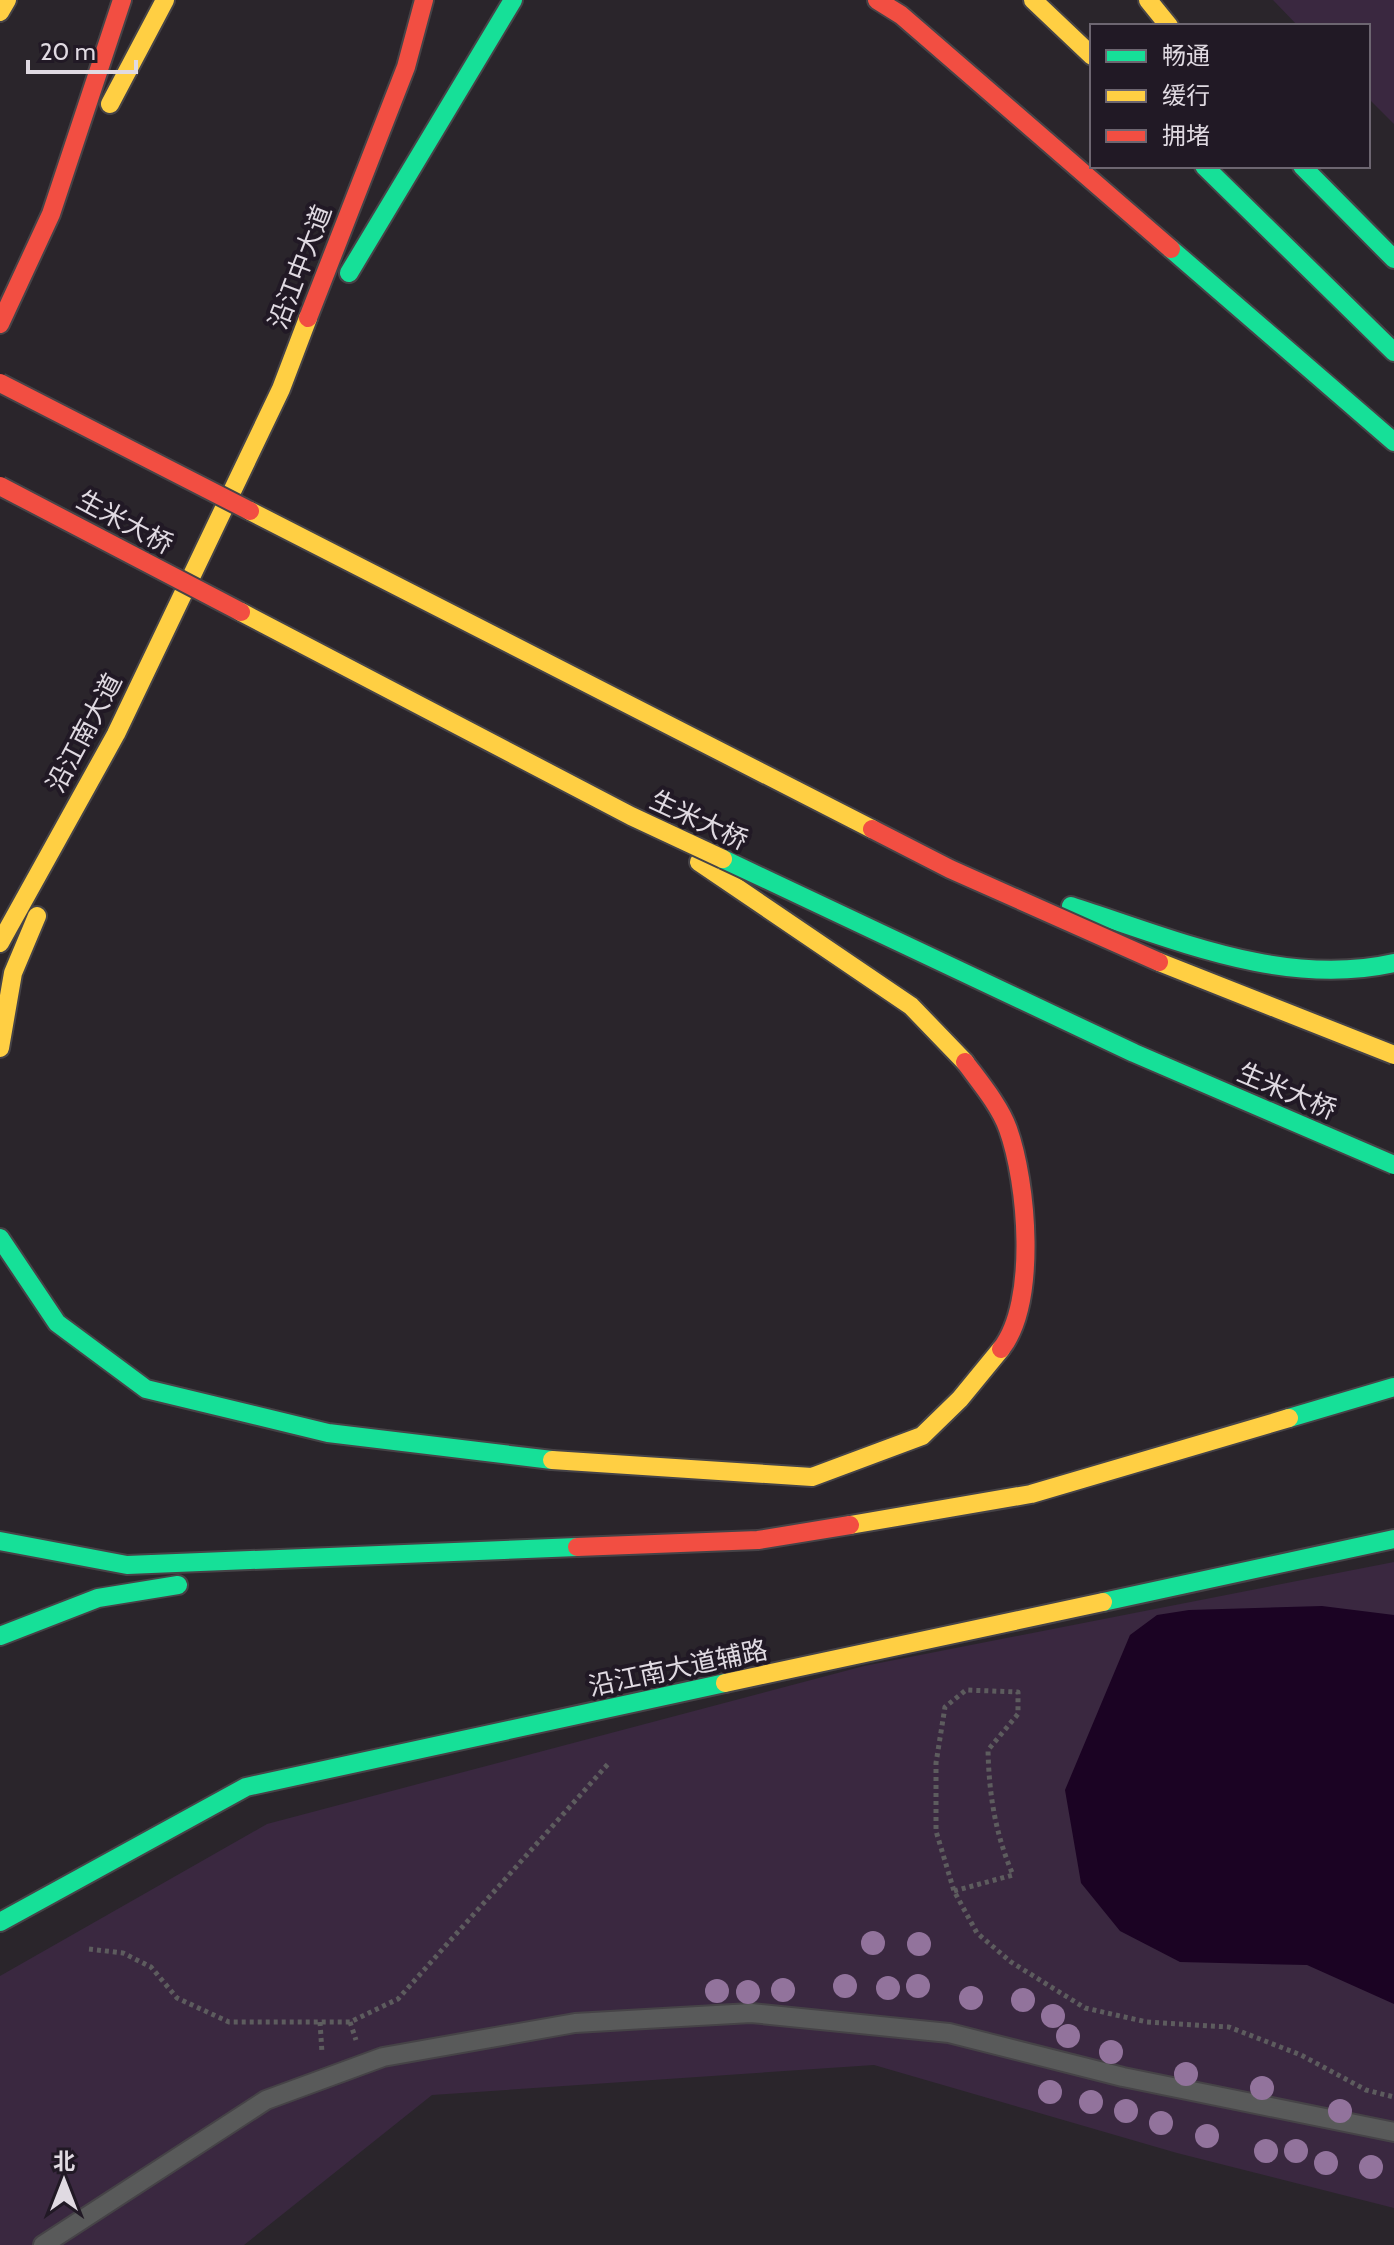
<svg xmlns="http://www.w3.org/2000/svg" width="1394" height="2245" font-family="Cabin,'Noto Sans SC',sans-serif">
  <rect width="100%" height="100%" fill="#2a252b"/>
  <path fill="#3a2840" d="M1273,0h121v124l-26,-26v-72h-70z
    M1394,1562v646l-217,-55 -303,-88 -442,30 -188,150h-244v-269l267,-152 597,-158z"/>
  <path fill="#1b0323" d="M1322,1606l72,9v389l-87,-39 -127,-3 -60,-31 -39,-48 -16,-93 65,-155 27,-20 32,-5z"/>
  <g fill="none" stroke-linecap="round" stroke-linejoin="round">
    <defs>
      <path id="lane" d="M43,2245l223,-145 117,-43 192,-34 176,-10 198,20 174,44 271,55"/>
      <path id="fast" d="M1204,166l190,186
        M1302,166l92,93
        M1171,249l223,193
        M349,273l164,-273
        M1071,906c103,33 213,82 323,57
        M0,1238l57,85 89,66 182,44 224,27
        M1289,1418l105,-31
        M0,1541l127,24 450,-18
        M1103,1602l291,-63
        M0,1636l98,-38 80,-13
        M0,1922l246,-135 479,-104"/>
      <path id="slow" d="M1033,0l59,56
        M1148,0l21,26
        M0,12l7,-12
        M110,104l55,-104
        M699,862l212,144 54,56
        M0,943l116,-209 165,-345 27,-71
        M0,1048l13,-75 24,-57
        M552,1460l260,17 110,-41 38,-37 41,-50
        M850,1525l181,-31 258,-76
        M725,1683l378,-81"/>
      <path id="jam" d="M877,0l24,15 270,234
        M308,318l98,-251 18,-67
        M0,324l51,-110 71,-214
        M965,1062c14,19 35,44 43,67 19,53 30,173 -7,220
        M577,1547l181,-7 92,-15"/>
    </defs>
    <use href="#lane" stroke="#464347" stroke-width="22"/>
    <use href="#fast" stroke="#464347" stroke-width="22"/>
    <use href="#slow" stroke="#464347" stroke-width="22"/>
    <use href="#jam" stroke="#464347" stroke-width="22"/>
    <path stroke="#5d5c5e" stroke-width="5" stroke-dasharray="4 4" stroke-linecap="butt" d="M954,1891l59,-16c-18,-42 -24,-81 -25,-125l30,-36v-22l-52,-2 -21,17 -9,56v68l18,60 23,42 34,29 74,46 62,14 82,5 72,28 65,35 28,7
      M89,1949l34,4 28,14 26,31 52,24h121l48,-23 210,-235
      M320,2022l2,31
      M350,2022l6,18"/>
    <use href="#lane" stroke="#595a5a" stroke-width="18"/>
    <use href="#fast" stroke="#16e098" stroke-width="18"/>
    <use href="#slow" stroke="#ffcf43" stroke-width="18"/>
    <use href="#jam" stroke="#f24e42" stroke-width="18"/>
    <defs>
      <path id="fast-bridge" d="M723,859l411,194 260,112"/>
      <path id="slow-bridge" d="M250,511l622,318
        M241,612l390,204 92,43
        M1159,962l235,93"/>
      <path id="jam-bridge" d="M0,383l250,128
        M0,486l241,126
        M872,829l78,40 209,93"/>
    </defs>
    <use href="#fast-bridge" stroke="#464347" stroke-width="22" stroke-linecap="butt"/>
    <use href="#slow-bridge" stroke="#464347" stroke-width="22" stroke-linecap="butt"/>
    <use href="#jam-bridge" stroke="#464347" stroke-width="22" stroke-linecap="butt"/>
    <use href="#fast-bridge" stroke="#16e098" stroke-width="18"/>
    <use href="#slow-bridge" stroke="#ffcf43" stroke-width="18"/>
    <use href="#jam-bridge" stroke="#f24e42" stroke-width="18"/>
  </g>
  <g fill="#92739c">
    <circle cx="873" cy="1943" r="12"/>
    <circle cx="919" cy="1944" r="12"/>
    <circle cx="845" cy="1986" r="12"/>
    <circle cx="918" cy="1986" r="12"/>
    <circle cx="888" cy="1988" r="12"/>
    <circle cx="783" cy="1990" r="12"/>
    <circle cx="717" cy="1991" r="12"/>
    <circle cx="748" cy="1992" r="12"/>
    <circle cx="971" cy="1998" r="12"/>
    <circle cx="1023" cy="2000" r="12"/>
    <circle cx="1053" cy="2016" r="12"/>
    <circle cx="1068" cy="2036" r="12"/>
    <circle cx="1111" cy="2052" r="12"/>
    <circle cx="1186" cy="2074" r="12"/>
    <circle cx="1262" cy="2088" r="12"/>
    <circle cx="1050" cy="2092" r="12"/>
    <circle cx="1091" cy="2102" r="12"/>
    <circle cx="1126" cy="2111" r="12"/>
    <circle cx="1340" cy="2111" r="12"/>
    <circle cx="1161" cy="2123" r="12"/>
    <circle cx="1207" cy="2136" r="12"/>
    <circle cx="1266" cy="2151" r="12"/>
    <circle cx="1296" cy="2151" r="12"/>
    <circle cx="1326" cy="2163" r="12"/>
    <circle cx="1371" cy="2167" r="12"/>
  </g>
  <g text-anchor="middle" dominant-baseline="central" stroke-width="8" stroke-linejoin="round" paint-order="stroke">
    <g font-size="26" fill="#e0dae2" stroke="#211925">
      <text transform="translate(300 267) rotate(-69)">沿江中大道</text>
      <text transform="translate(125 522) rotate(28)">生米大桥</text>
      <text transform="translate(84 733) rotate(-62)">沿江南大道</text>
      <text transform="translate(699 820) rotate(25)">生米大桥</text>
      <text transform="translate(1287 1091) rotate(23)">生米大桥</text>
      <text transform="translate(678 1668) rotate(-12)">沿江南大道辅路</text>
    </g>
  </g>
  <rect x="1090" y="24" width="280" height="144" fill="#211925" stroke="#6d6671" stroke-width="2"/>
  <rect x="1106" y="50" width="40" height="12" fill="#16e098" stroke="#6d6671" stroke-width="2"/>
  <text x="1162" y="64" font-size="24" fill="#e0dae2">畅通</text>
  <rect x="1106" y="90" width="40" height="12" fill="#ffcf43" stroke="#6d6671" stroke-width="2"/>
  <text x="1162" y="104" font-size="24" fill="#e0dae2">缓行</text>
  <rect x="1106" y="130" width="40" height="12" fill="#f24e42" stroke="#6d6671" stroke-width="2"/>
  <text x="1162" y="144" font-size="24" fill="#e0dae2">拥堵</text>
  <g transform="translate(64 2181)" stroke="#211925" stroke-width="6" paint-order="stroke">
  <path d="M0-6L14 30L0 20L-14 30Z" fill="#e0dae2"/>
  <text y="-12" font-size="22" font-weight="bold" text-anchor="middle" fill="#e0dae2">北</text>
  </g>
  <path d="M28 60v12h108v-12" fill="none" stroke="#e0dae2" stroke-width="4"/>
  <text x="40" y="60" font-size="24" fill="#e0dae2" stroke="#211925" stroke-width="6" paint-order="stroke">20 m</text>
</svg>
